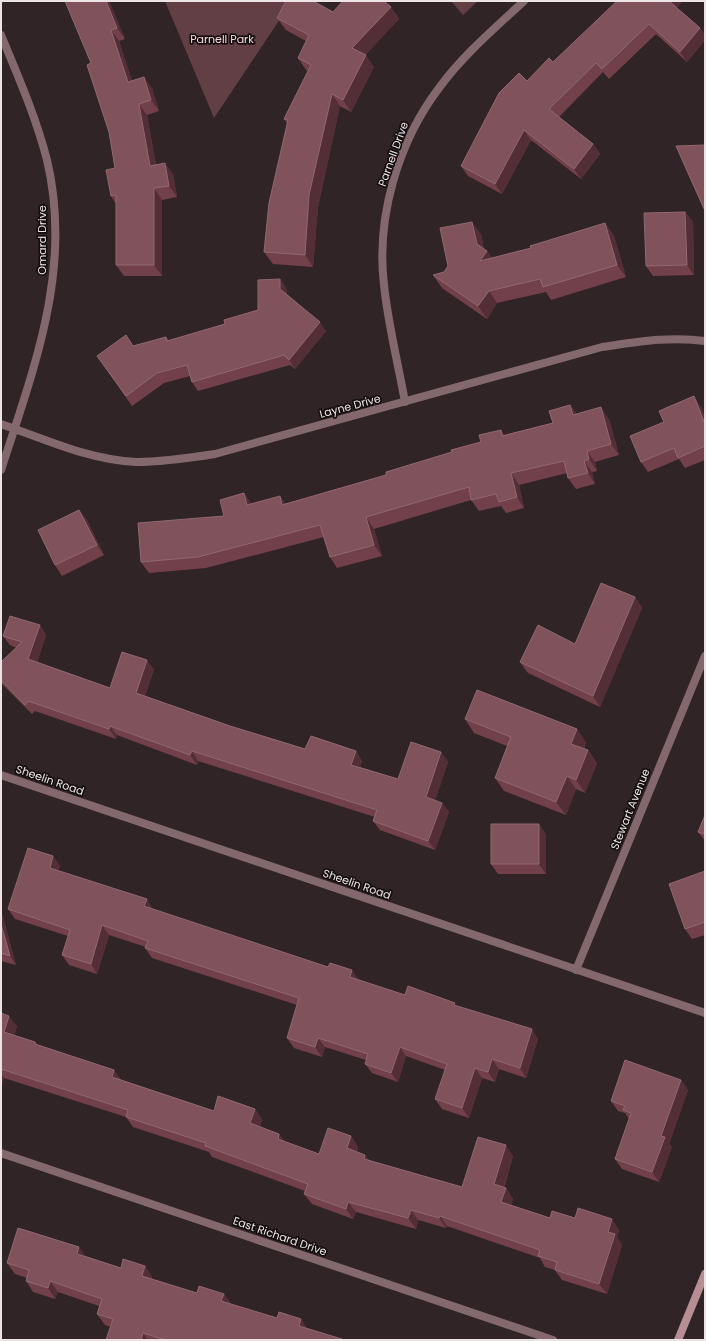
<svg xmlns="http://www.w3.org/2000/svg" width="706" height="1341" font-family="Poppins,sans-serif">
  <rect width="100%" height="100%" fill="#312426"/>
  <path fill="#613f45" d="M165,1h127l-78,117z
    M451,1h27l-15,14z"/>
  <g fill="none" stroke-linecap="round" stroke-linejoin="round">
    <path stroke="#83696d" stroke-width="8" d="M1,35c17,41 35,82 46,125 26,109 -13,208 -46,310
      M405,402c-7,-39 -17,-78 -21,-117 -8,-68 14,-143 55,-197 24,-33 56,-60 85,-87
      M1,424c44,15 88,36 135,38 27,0 53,-4 79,-8l387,-107c35,-5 68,-11 103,-6
      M1,775l704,238
      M576,970l129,-314
      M1,1153l552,187"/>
    <path stroke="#b78e95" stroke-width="8" d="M678,1340l27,-66"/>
  </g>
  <path fill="#72404b" d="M109,1l16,38 -6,2 13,40 20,7 7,23 -12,4 9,50 17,9 4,23 -15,3v76h-38l-8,-11v-61l-5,-8 4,-28 -6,-36 -18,-69z
    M391,7l8,12 -34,36 9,12 -23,45 -11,-6 -22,101 -5,60 -40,-3 -9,-12 23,-129 -3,-4 24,-48 -2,-1 -8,-12 8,-17 -20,-11 -9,-12 56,-6z
    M677,8l23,20 5,7v5l-18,22 -31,-28 -47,45 -6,-7 -44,45 34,27 7,10 -19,25 -50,-39 -29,54 -34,-18 -7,-10 66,-85 26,-19z
    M685,212l8,10 1,53 -41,1 -7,-10z
    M605,223l9,13 12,41 -75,23 -5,-8 -49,11 -10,16 -45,-31 -9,-13 11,-3 37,-38 3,15 3,2 5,7 39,-10z
    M280,279l6,9 1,6 39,37 -31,38 -5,-4 -92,26 -6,-9 -2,-6 -26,7 -32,23 -35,-50 69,-19 3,4 56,-17 33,-14z
    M570,405l7,9 32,5 10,36 -24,7 2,9 -5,1 3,12 -19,5 -8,-11 -1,-5 -48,12 5,23 -18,5 -5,-7 -22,5 -8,-11 -97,29 8,27 -45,12 -7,-11 -6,-20 -118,31 -57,5 -8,-11 83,-46 20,-23 7,11h34l101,-29 95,-33 20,-12 3,5 49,-12z
    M701,407l4,10v43l-20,8 -6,-9 -31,13 -7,-10z
    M79,510l8,10 17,35 -42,21 -7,-11z
    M635,597l7,11 -42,99 -72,-34 -8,-11 55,-18z
    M40,625l6,10 -9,28 73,25 44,-19 -9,27 85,30 75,23 51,2 6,10 -2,6 38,12 43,-27 7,10 -13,38 7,3 7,9 -14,38 -55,-20 -7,-9 2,-4 -177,-56 -1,4 -80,-30 -1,4 -81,-28 -3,3 -31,-31v-21l16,-14 -7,-3 -7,-9z
    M465,719l121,23 -2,7 4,1 9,13 -12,30 -9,-4 -10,26 -62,-24 -9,-13 12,-32 -33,-13z
    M705,815v26l-7,-9z
    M539,824l7,11v39h-48l-7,-10z
    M53,856l7,10 -2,5 95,38 206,71 46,15 52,11 81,33 -12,39 -27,-9 -4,13 -13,-4 -13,40 -27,-9 -7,-10 10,-29 -39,-14 -8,26 -26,-9 -7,-9 1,-4 -41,-13 -3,10 -28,-9 -7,-10 10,-33 -145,-47 -7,-10 1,-1 -37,-12 -12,39 -28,-9 -7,-10 6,-19 -53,-17 -7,-10z
    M705,871v64l-13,4 -7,-10z
    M1,910l15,55 -15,-4z
    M1,1013l16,13 -3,9 21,7 3,3 76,25 7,10 93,31 41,-2 7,11 -2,7 19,7 6,8 34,12 32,-18 7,11 -1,5 8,3 4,5 93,27 51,-31 -9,32h2l7,11 -2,6 39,13h25l44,12 -2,7 5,8 -15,49 -45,-14 -7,-10 -10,-3 -5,-9 -93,-32 -1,2 -28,-8 -2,9 -60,-17 -3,7 -41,-15 -8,-10 1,-3 -93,-34 -3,-5 -76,-25 -7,-10 -122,-39 -3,10z
    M681,1080l7,10 -19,54 3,3 -13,35 -37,-13 -7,-10 14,-40 -4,-6 -7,-2 -7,-10z
    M86,1256l35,12 24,-2 7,11v2l45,14 27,1 7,10 46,14 24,1 6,10 38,11h-239l5,-13 -6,-2 -8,-11 2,-8 -41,-14 -3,7 -22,-7 -7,-11 1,-3 -12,-4 -8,-11z"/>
  <path fill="#532e36" d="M106,1h3l16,38 -8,-11z
    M669,1h14l-8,9z
    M391,7l8,12 -38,41 -9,-12z
    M700,28l5,7v5l-18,22 -7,-10z
    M111,30l8,11 17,52 -8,-11z
    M366,55l8,12 -23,45 -8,-12z
    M144,77l8,11 7,23 -8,-11z
    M332,94l8,12 -22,101 -5,60 -8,-12 4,-60z
    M139,104l8,11 11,62 -8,-11z
    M524,130l7,10 -29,54 -7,-10z
    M593,144l7,10 -19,25 -7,-10z
    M165,163l8,11 4,23 -8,-11z
    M154,188l8,12v76l-8,-11z
    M685,212l8,10 1,53 -7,-10z
    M472,222l9,12 4,19 2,-2 9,12 -16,-2z
    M605,223l9,13 12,41 -9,-12z
    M280,279l6,9 1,10 -7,-9z
    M489,291l8,12 -10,16 -9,-13z
    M320,322l6,9 -31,38 -6,-9z
    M694,396l7,11 4,10v7z
    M570,405l8,11 -5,-1z
    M601,407l8,12 10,36 -8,-11z
    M587,451l8,11 2,9 -8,-12z
    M584,461l8,11 3,12 -7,-11z
    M511,473l8,12 5,23 -7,-11z
    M244,493l8,12h-5z
    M280,496l8,11 -6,-2z
    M79,510l8,10 17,35 -7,-10z
    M366,517l8,12 8,27 -8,-11z
    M635,597l7,11 -42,99 -7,-11z
    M40,625l6,10 -11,34 -7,-10z
    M147,660l7,9 -11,33 -7,-9z
    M110,726l7,9 -1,4 -7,-10z
    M577,729l9,13 -6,15 -9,-13z
    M588,750l9,13 -12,30 -9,-13z
    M192,751l6,10 -1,4 -7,-10z
    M356,751l6,10 -4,13 -7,-9z
    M441,752l7,10 -15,45 -7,-10z
    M567,776l9,13 -10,26 -10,-13z
    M442,803l7,9 -14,38 -7,-9z
    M539,824l7,11v39l-7,-10z
    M53,856l7,10 -4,11 -6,-9z
    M147,899l6,10 -9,-3z
    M1,910l15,55 -6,-9 -9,-32z
    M102,925l7,10 -12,39 -6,-10z
    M352,970l7,10 -2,7 -7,-10z
    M9,1016l8,10 -5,16 -8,-10z
    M532,1029l6,10 -12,39 -6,-10z
    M318,1038l7,9 -3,10 -7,-10z
    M400,1047l6,9 -8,26 -7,-9z
    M492,1059l7,10 -4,13 -7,-10z
    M475,1068l7,10 -13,40 -7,-10z
    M114,1070l7,11 -9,-4z
    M1,1073l3,5 -3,10z
    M681,1080l7,10 -19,54 3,3 -13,35 -7,-10 9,-36z
    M255,1109l7,11 -4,14 -8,-11z
    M279,1134l8,11 -9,-6z
    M351,1136l7,11 -4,12 -7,-11z
    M506,1145l7,11 -12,39 -7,-11z
    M365,1155l8,11 -9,-7z
    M506,1188l7,11 -5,14 -7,-11z
    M348,1202l8,10 -3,7 -7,-10z
    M411,1210l7,10 -2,9 -8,-11z
    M440,1216l7,10 -1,2 -7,-10z
    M612,1219l7,11 -2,7 5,8 -15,49 -8,-10 9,-52z
    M79,1247l8,11 -10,-4z
    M145,1266l7,11 -3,10 -7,-11z
    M50,1281l8,11 -3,7 -7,-11z
    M224,1294l7,11 -10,-4z
    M301,1319l7,11 -9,-4z
    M143,1333l5,7h-7z"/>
  <path fill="#7f525c" stroke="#906871" d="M65,1h41l11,27 -6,2 17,52 16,-5 7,23 -12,4 11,62 15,-3 4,23 -15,2v77h-38v-70l-5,1 -5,-26 9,-2 -6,-36 -22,-67 4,-2z
    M286,1h27l20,11 10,-11h41l7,6 -39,41 14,7 -23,45 -11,-6 -23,101 -4,60 -41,-3 5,-49 19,-83 -4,-1 27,-54 -13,-7 11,-23 -32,-17z
    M617,1h52l31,27 -20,24 -31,-28 -47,45 -6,-6 -47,46 44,35 -19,25 -50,-39 -29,54 -34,-18 38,-73 20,-20 8,8 22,-23 4,4z
    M705,145v66l-29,-65z
    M685,212l2,53 -41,1 -2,-53z
    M472,222l5,22 10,7 -7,10 51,-13 -1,-2 75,-23 12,42 -74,22 -3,-8 -51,12 -11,15 -45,-31 11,-3 4,-6 -8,-38z
    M280,279v10l40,33 -31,38 -5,-5 -92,27 -5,-17 -30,8 -31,23 -29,-40 29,-21 7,11 33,-9 1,4 58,-17 -1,-4 34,-10v-30z
    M694,396l11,28v22l-27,12 -4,-10 -33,14 -11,-26 34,-14 -5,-11z
    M570,405l3,10 28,-8 10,37 -24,7 2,8 -5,2 4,12 -20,5 -4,-17 -53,12 6,24 -18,5 -3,-8 -25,6 -2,-13 -103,30 8,28 -44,12 -10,-32 -122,32 -57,5 -3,-39 86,-7 -4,-16 24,-7 3,12 33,-9 2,9 104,-30v-3l66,-20 -1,-2 30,-8 -2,-7 22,-5 1,6 51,-13 -4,-12z
    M79,510l18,35 -42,20 -17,-35z
    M601,583l34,14 -42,99 -73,-34 18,-37 37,19z
    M10,616l30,9 -12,34 82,29 12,-36 25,8 -11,33 94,33 75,23 6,-13 45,15 -5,14 47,14 13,-37 30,10 -15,45 16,6 -14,38 -55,-20 4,-11 -185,-59 -2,4 -80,-29 -1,3 -81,-28 -3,4 -24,-25v-18l21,-20 -19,-6z
    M477,690l100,39 -6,15 17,6 -12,30 -9,-4 -11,26 -61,-24 16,-41 -46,-18z
    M705,815v19l-7,-2z
    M491,824h48v40h-48z
    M28,848l25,8 -3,12 97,31 -3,7 184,61 2,-4 22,7 -2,7 55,18 3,-9 47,17 -1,2 78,24 -12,39 -28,-9 -4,13 -13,-4 -13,40 -27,-9 12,-35 -47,-17 -9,26 -26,-9 3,-10 -50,-16 -3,9 -28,-9 12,-40 -154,-50 3,-7 -46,-16 -11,39 -29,-9 8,-25 -62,-21z
    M705,871v51l-20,7 -16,-45z
    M1,924l9,32 -9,-3z
    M1,1013l8,3 -5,16 31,10v2l79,26 -2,7 102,34 4,-15 37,13 -5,14 29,11 -1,5 41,15 9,-26 23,8 -4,12 18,7 -1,4 98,28 16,-50 28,8 -12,39 12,4 -5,14 49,16 2,-7 23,7 3,-10 34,11 -4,13 7,2 -16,50 -44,-14 2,-8 -19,-6 2,-6 -100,-34 -1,2 -28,-8 -3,8 -60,-16 -2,7 -42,-15 4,-10 -103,-38 1,-3 -80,-26 2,-7 -127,-41z
    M625,1060l56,20 -20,56 4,1 -13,35 -37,-13 16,-46 -8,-3 2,-4 -14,-5z
    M18,1228l61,19 -2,7 44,14 2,-9 22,7 -3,10 55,17 2,-7 25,8 -3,7 56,17 2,-6 22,7 -2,7 46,14h-179l-23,-7 -2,7h-35l7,-21 -16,-5 5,-15 -52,-18 -2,7 -22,-7 3,-11 -22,-7z"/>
  <g text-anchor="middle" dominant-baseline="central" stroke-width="3.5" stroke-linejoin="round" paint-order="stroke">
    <g font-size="11" fill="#fcd6dc" stroke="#150f10">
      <text x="222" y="39">Parnell Park</text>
    </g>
    <g font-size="11" fill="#ece3e4" stroke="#150f10">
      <text transform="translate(393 154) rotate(-70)">Parnell Drive</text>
      <text transform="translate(42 240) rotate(-90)">Omard Drive</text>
      <text transform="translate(350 406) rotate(-15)">Layne Drive</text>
      <text transform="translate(50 780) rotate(19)">Sheelin Road</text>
      <text transform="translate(630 809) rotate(-68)">Stewart Avenue</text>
      <text transform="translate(357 884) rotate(19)">Sheelin Road</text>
      <text transform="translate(280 1236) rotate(19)">East Richard Drive</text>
    </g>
  </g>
  <rect width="706" height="1341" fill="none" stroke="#ece3e4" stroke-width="4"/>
</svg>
